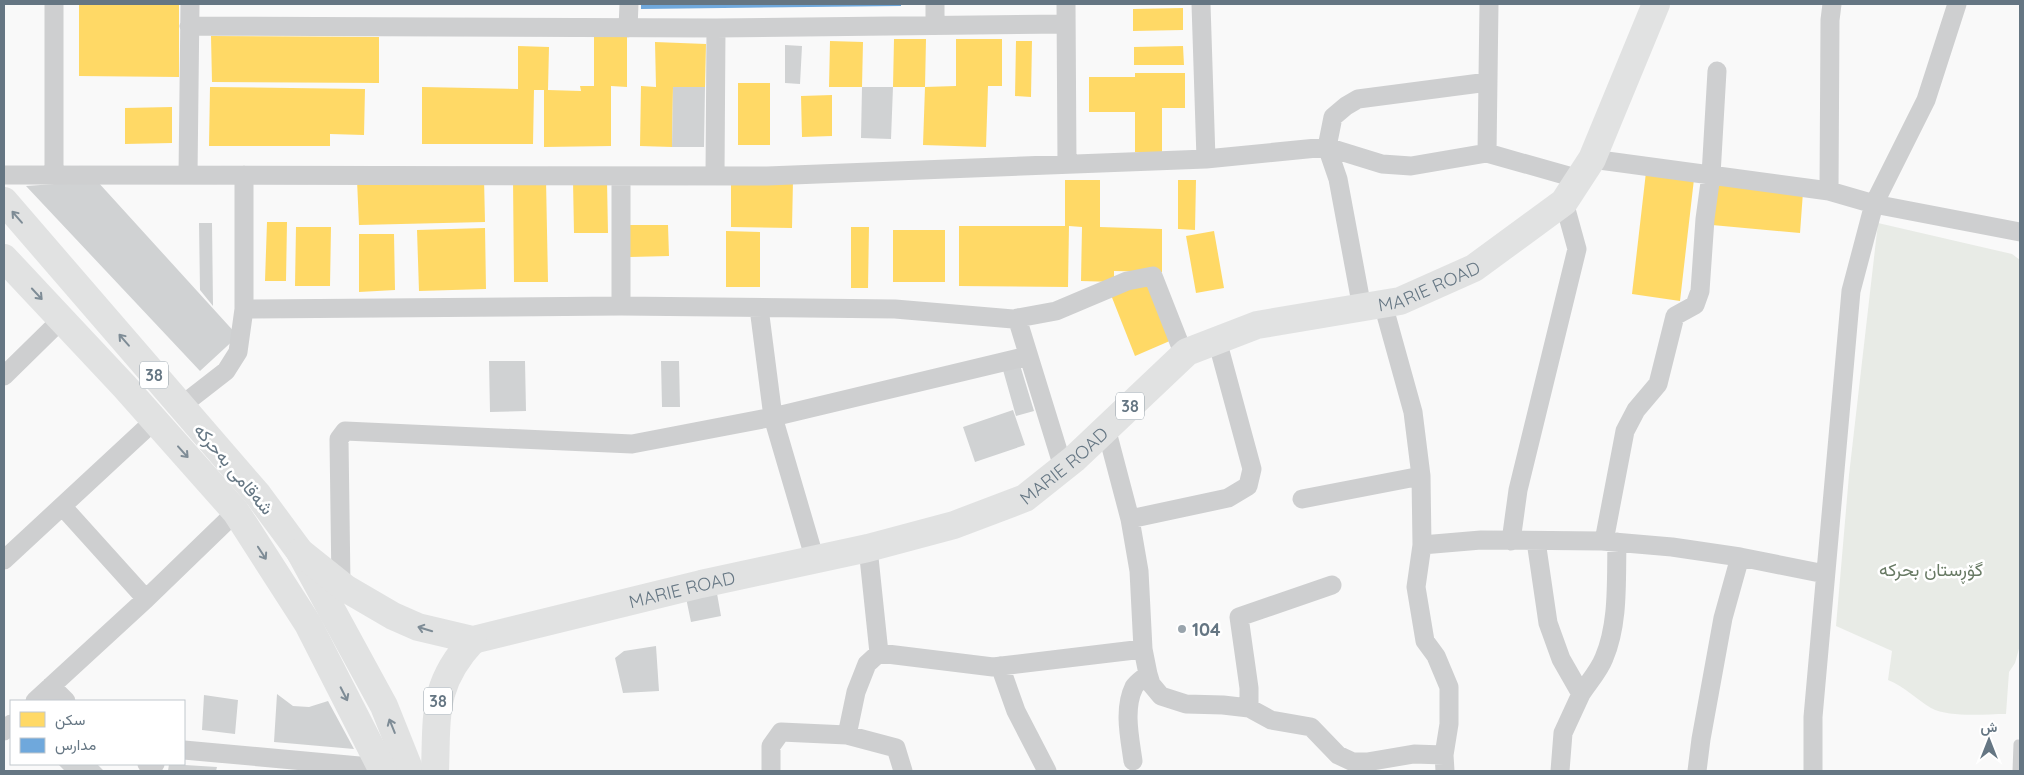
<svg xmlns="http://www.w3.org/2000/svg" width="2024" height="775" font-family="Quicksand,Vazirmatn,sans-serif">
  <rect width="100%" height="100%" fill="#f9f9f9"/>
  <path fill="#e8ebe6" d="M1878,223l134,31 8,6v385l-5,18 -6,9 -3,42c-22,0 -56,4 -75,-6 -15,-9 -26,-21 -43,-28l4,-29 -56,-25 13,-151z"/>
  <path fill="#ffd966" d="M79,4h100v73l-100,-1z
    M1183,8v22l-50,1v-22z
    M594,35h33v52l-16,-1v60l-67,1v-57h-10l-1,54h-111v-57l96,2v-43l31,1 -1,43 33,1 -1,-5h14z
    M211,36l168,1v46l-167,-1z
    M894,39h32l-1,48h-32z
    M956,39h46v47h-14l-2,61 -63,-2 2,-58 31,-1z
    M830,41l33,1 -1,45h-33z
    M1016,41h16l-1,56 -16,-1z
    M655,42l51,2 -1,43h-32l-1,60 -32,-1 1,-60 15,1z
    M1183,46l1,19h-50v-18z
    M1135,73h50v35h-23v44h-27v-40h-46v-35h46z
    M738,83h32v62h-32z
    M210,87l155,2 -1,46 -34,-1v12h-121z
    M832,95v41l-30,1 -1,-41z
    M172,107v36l-47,1v-36z
    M1646,172l48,7 -14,122 -48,-7z
    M484,178l1,44 -126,3 -2,-45z
    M513,179h33l2,103h-34z
    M731,180h62l-1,48 -61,-1z
    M1065,180h35v47l62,2v43l-48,-1v11l-33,-1 1,-54 -13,-1 -1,61 -109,-1v-60h106z
    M1178,180h18l-1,50 -17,-1z
    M573,181h34l1,52h-34z
    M1715,181l88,11 -3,41 -88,-8z
    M267,222h20l-1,59h-21z
    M630,225h38l1,31 -39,1z
    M296,227h35l-1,59h-35z
    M851,227h18l-1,61h-17z
    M485,228l1,61 -67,2 -2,-61z
    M893,230h52v52h-52z
    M726,231l34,1v55h-34z
    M1214,231l10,57 -28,5 -10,-57z
    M359,234h35l1,56 -36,2z
    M1147,280l25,60 -37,16 -24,-61z"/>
  <path fill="#6fa8dc" d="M641,4h260v2l-260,3z"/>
  <path fill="#d0d2d3" d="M785,45l17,1 -2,38 -15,-1z
    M673,87h32l-1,60h-32z
    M862,87h31l-2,52 -30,-1z
    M97,181l141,155 -38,35 -174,-185z
    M199,223h13l1,83 -13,-16z
    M489,361h36l1,50 -36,1z
    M661,361h18l1,46h-18z
    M1020,365l14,46 -18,5 -13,-46z
    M1013,410l12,35 -50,17 -12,-35z
    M716,588l5,28 -30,6 -6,-29z
    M656,646l3,45 -36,2 -8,-35 9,-7z
    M277,694l16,12 16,1 19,-6 26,48 -80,-7z
    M204,695l34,5 -3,34 -33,-4z
    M58,764h39l7,7h-39z
    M169,764l48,3 -1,4h-48z"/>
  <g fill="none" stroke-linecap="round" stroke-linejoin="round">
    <path stroke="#cecfd0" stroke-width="9" d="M2017,771l1,-27"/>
    <path stroke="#cecfd0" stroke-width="19" d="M935,4v21
      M1066,4l1,160
      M1201,4l5,155
      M189,26l527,2 350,-4
      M628,28l1,-24
      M1487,153l2,-149
      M1592,159l237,32 45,13 146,28
      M4,175l763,1 439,-17 121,-12 55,17 29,2 76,-13 92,26
      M54,175v-171
      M188,175l2,-171
      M621,176v130
      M715,176l1,-148
      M1829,191l1,-171 2,-16
      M1383,304l30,108 8,64 1,69 -6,42 9,54 11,15 13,31v37l-5,31 1,16
      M759,308l14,109 42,143
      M1362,308l-24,-129 -11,-32 6,-30 13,-11 12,-7 130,-17
      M244,309l377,-3 274,3 118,10 43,-8 71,-30 26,-5 31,79
      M1017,318l46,149
      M4,376l57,-56
      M181,406l45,-35 12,-19 6,-43v-134
      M1106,428l24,91 9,52 4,78 5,25 3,10 10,12 25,8 37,1 26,3 22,12 40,7 27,28 15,7h14l47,-8 30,1
      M1302,499l119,-23
      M62,506l84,93
      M1130,519l98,-21 20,-12 4,-17 -35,-129
      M1511,541l7,-51 59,-241 -13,-47
      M1536,541l12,82 13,36 20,35 -18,39 -3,38
      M1604,541l21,-110 11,-21 22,-26 17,-68 20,-11 5,-14 5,-72 6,-44 6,-104
      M1422,545l59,-5 121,1 70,6 68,10 85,17
      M4,560l151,-140
      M341,585l-2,-146 6,-8 287,13 141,-27 255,-61
      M879,653l114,14 150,-18
      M1000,666l16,45 31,60
      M51,686l15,15
      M1581,694c7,-11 18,-23 23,-36 15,-35 12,-78 13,-116
      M35,701l111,-102 90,-87
      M1249,708v-20l-10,-71 93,-32
      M4,731l7,-7
      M847,735l9,-43 11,-28 12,-11 -11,-105
      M184,750l197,18
      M1133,761c-3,-22 -10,-52 1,-74 3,-5 10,-9 14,-13
      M147,764l4,2 4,-2
      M771,771v-25l10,-14 66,3 49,13 7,23
      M1697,771l4,-32 22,-121 17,-61
      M1813,771v-54l38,-426 23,-87 52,-104 31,-96"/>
    <g stroke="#e1e2e2" stroke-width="28">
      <path d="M4,201l254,294 42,57 84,154 26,65"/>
      <path d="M4,258l121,129 111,125 72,112 75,147"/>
      <path id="s1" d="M300,552l45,36 48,28 25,11 55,13 228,-56 167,-36 86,-23 71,-27 49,-39 113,-107 70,-27 143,-24 74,-33 90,-66 28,-43 64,-155"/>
      <path d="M435,771c2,-56 -3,-87 38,-131"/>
    </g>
  </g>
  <defs><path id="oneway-shaft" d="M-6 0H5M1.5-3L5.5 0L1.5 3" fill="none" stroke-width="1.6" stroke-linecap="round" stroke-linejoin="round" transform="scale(1.25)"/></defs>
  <g stroke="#7e8c96">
    <use href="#oneway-shaft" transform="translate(17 217) rotate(-131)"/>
    <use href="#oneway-shaft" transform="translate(37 294) rotate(47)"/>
    <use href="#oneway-shaft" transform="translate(124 340) rotate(-131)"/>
    <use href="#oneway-shaft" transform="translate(183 452) rotate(48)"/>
    <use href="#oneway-shaft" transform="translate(262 553) rotate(57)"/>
    <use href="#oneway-shaft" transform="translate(425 629) rotate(-163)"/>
    <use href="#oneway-shaft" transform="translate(344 694) rotate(63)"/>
    <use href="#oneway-shaft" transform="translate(392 726) rotate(-112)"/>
  </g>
  <circle fill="#99a4ac" stroke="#fff" stroke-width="2" cx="1182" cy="629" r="5"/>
  <g text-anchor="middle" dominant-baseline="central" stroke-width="5" stroke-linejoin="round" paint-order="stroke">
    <g fill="#fff" stroke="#939fa8" stroke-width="1">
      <rect x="140" y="361.5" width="28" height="27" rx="4"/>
      <rect x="1116" y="392.5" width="28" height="27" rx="4"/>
      <rect x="424" y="687.5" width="28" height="27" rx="4"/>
    </g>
    <g font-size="16" font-weight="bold" fill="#657683">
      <text x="154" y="375">38</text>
      <text x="1130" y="406">38</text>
      <text x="438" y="701">38</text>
    </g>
    <g font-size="18" fill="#657683" stroke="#fff">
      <text stroke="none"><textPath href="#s1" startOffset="1238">MARIE ROAD</textPath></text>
      <text stroke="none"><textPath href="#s1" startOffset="818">MARIE ROAD</textPath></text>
      <text transform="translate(234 469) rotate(50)">شەقامی بەحرکە</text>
      <text stroke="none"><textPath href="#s1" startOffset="412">MARIE ROAD</textPath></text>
    </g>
    <g font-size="18" fill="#687a64" stroke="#fff">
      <text x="1931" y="569">گۆڕستان بحركه‌</text>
    </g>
    <g font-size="18" font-weight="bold" fill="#657683" stroke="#fff" text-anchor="start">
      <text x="1192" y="629">104</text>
    </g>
  </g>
  <rect width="2024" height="775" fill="none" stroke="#657683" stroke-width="10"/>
  <rect x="10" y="700" width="175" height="65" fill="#ffffff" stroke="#c1c8cd"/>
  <rect x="20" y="712" width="25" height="15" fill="#ffd966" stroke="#c1c8cd"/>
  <text x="55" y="725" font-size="15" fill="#657683">سكن</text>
  <rect x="20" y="738" width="25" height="15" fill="#6fa8dc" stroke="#c1c8cd"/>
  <text x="55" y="750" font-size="15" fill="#657683">مدارس</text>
  <g transform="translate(1989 740)" stroke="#ffffff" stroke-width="4" paint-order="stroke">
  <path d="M0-4L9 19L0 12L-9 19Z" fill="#657683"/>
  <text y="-8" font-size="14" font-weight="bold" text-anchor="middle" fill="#657683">ش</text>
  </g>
</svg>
